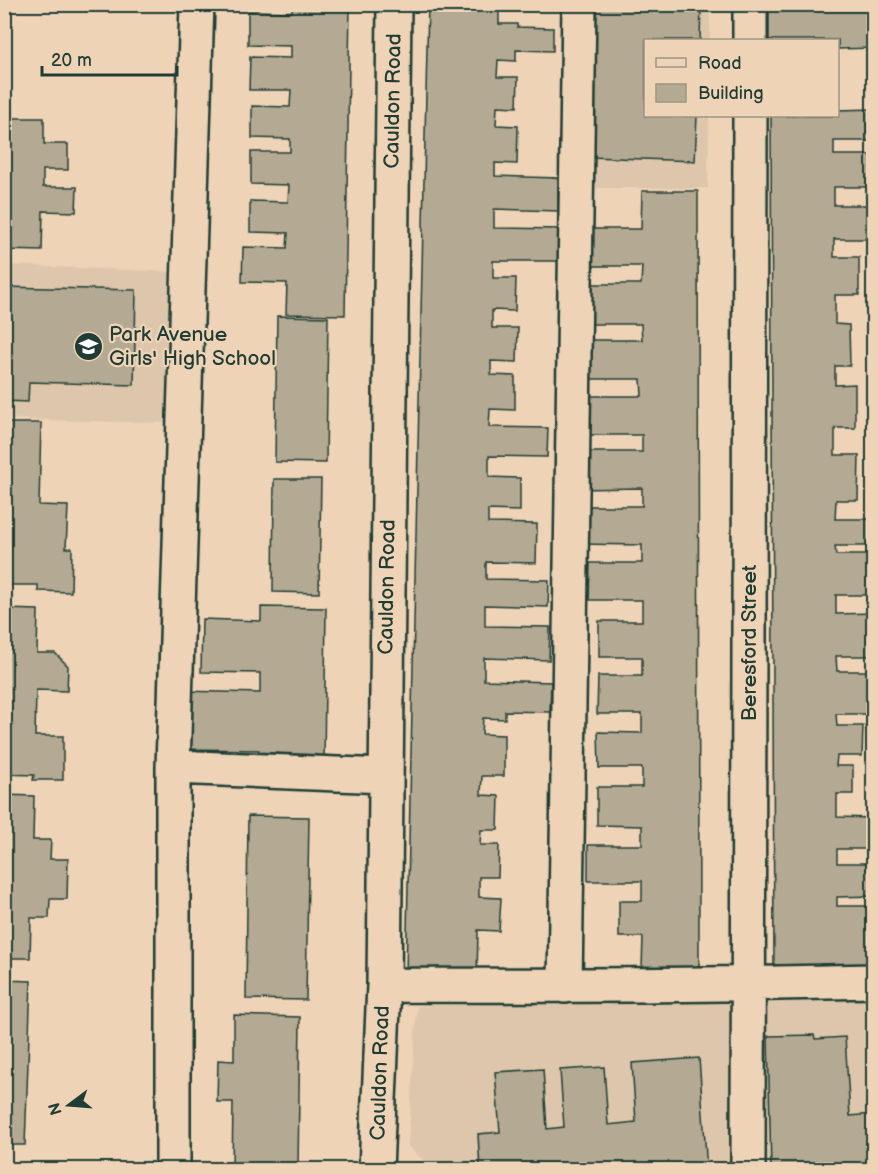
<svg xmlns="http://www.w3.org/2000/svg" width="878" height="1174" font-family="'Balsamiq Sans',sans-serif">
  <rect width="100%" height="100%" fill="#efd3b6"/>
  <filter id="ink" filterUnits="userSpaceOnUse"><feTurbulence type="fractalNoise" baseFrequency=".0167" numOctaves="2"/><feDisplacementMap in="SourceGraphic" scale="12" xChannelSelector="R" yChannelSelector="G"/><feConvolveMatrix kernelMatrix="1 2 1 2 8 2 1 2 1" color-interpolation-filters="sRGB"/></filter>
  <g filter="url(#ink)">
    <path fill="#ddc6ab" d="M586,5h124v35h-64v76h63l-1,72h-124z
      M5,265l168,7 -1,151 -167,-4z
      M873,992v177l-439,1 -26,-24 9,-140z"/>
    <path fill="#b4a992" stroke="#1f3d34" stroke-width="1.5" d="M292,4h58l-5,311 -59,-1 1,-31 -45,-1 1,-35 44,1 1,-15 -38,-1v-31l38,1 1,-17 -38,-1v-32h39v-13l-38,-1v-32l38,1 1,-17h-42l1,-33 41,1v-12l-43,-1v-34l44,1z
      M428,4h71v20h18v3l36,1v23l-37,-1v11l-18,-1 -1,17h21l-1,30 -20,-1 -1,19 22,1 -1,38 -22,-1v13l63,2v33l-64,-2v19l66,1 -1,32h-66v17h23l-1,33 -23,-1v18h26l-1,34 -26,-1v14l24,1v34l-25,-1 -1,18 59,1 -1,29 -58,-1v21l31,1v33l-32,-1v13l49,1 -1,39 -50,-1v17l63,1 -1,27 -63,-2v21l65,1 -1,33 -65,-2v22l67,2 -1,30 -45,-1v8l-22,-1 -1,16 22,1v41h-22l-1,19 18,1 -1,34h-17l-1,15h19l-1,32h-19v20l22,1 -2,33 -21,-1 -1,47 -71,-1z
      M596,4h105l-1,36h-54v76h51l-2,45 -105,-4z
      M769,4h105v44l-36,1v-9h-69z
      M874,109v32h-40v14h40v32h-40v18h40v34h-40v18h25v38h-24v29l14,1 1,41h-15v19l20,-1v44h-20v27h24l-1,45h-22l-1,19h39v27h-39l1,9h38v40h-38v19l38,-1v43h-38l1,15h37v43h-38l1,12h26l-1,30h-25l-1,10h17v28h-16v23l37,1v31h-37v14h37v33l-37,1v9h35v65l-98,1 -3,-856h67v-6z
      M4,118h40v26h24v26h-25v17h34l-1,25 -33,-1 -1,40 -38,-1z
      M642,191h56l1,777h-57l1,-31h-24v-36h23v-20h-54v-36h54v-19l-45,-1v-38h45v-19h-43l-1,-36 44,1v-19h-45l1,-38h44v-19h-43v-36h43v-21h-53l1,-37h52v-18l-64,-1 -1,-38h65v-18l-66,1v-37h66v-17h-52v-39h52l-1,-17h-51l1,-39h51l-1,-16h-63l1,-40h62l1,-18h-56v-37h55z
      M4,287l132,3 -2,95 -105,-3 -1,20 -24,-1z
      M277,316l51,1 -2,146 -51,-1z
      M4,423h37l-2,82 29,1 -2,42h6l-1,44 -33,-1v-6h-34z
      M274,479h47l-2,114 -46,-1z
      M261,607l65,1 -2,155 -65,-1v-12l-77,-1 1,-58 77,2v-20l-59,-1 1,-53 59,2z
      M4,609l34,1 -1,43h18l13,13 -1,25 -31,-1 -1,46h28v44h-30l1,-5 -30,-1z
      M4,795l30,1 -1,44h18l-1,19h18l-1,40h-17l-1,19h-18l-1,40h-26z
      M248,816l61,1 -3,183 -60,-1z
      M4,980l27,1 -6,164h-21z
      M234,1015l66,2 -2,153h-66l1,-68h-16l1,-42 16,1z
      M814,1035l1,4 30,-2 5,79 22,-2 -1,-71h3v127h-103l-3,-134z
      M699,1058l8,112h-227l-2,-36 22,-2 -5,-60 48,-3 4,60 17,-2 -4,-57 44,-3 4,58 28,-3 -4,-59z
      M4,1167h20v3h-20z"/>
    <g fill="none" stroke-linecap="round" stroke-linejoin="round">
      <defs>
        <path id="minor" d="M750,40v-36
          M173,767l212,9
          M384,985c163,1 326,0 490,-4
          M565,986l14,-982
          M173,1170v-403l24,-763
          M376,1170l8,-185 10,-981
          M748,1170l2,-1054"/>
      </defs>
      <use href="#minor" stroke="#1f3d34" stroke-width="38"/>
      <use href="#minor" stroke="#efd3b6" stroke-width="33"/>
    </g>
  </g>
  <defs>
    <symbol id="school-disc" viewBox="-11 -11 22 22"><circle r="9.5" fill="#1f3d34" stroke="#efd3b6"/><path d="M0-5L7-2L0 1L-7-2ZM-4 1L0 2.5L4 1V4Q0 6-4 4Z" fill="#fff"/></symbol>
  </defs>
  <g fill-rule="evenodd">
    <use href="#school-disc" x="72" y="330" width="33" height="33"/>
  </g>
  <g text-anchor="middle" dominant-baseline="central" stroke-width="4.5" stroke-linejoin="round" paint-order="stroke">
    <g font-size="21" fill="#1f3d34" stroke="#efd3b6">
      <text transform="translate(393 101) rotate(-89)">Cauldon Road</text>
      <text transform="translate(387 587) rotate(-89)">Cauldon Road</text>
      <text transform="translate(749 643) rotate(-90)">Beresford Street</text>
      <text transform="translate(380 1073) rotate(-88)">Cauldon Road</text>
    </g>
    <g font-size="21" fill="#1f3d34" stroke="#efd3b6" text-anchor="start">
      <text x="109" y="334">Park Avenue<tspan x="109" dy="24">Girls' High School</tspan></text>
    </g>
  </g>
  <rect width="878" height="1174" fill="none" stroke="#efd3b6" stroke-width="24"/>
  <rect x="12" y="12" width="854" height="1150" fill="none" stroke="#1f3d34" stroke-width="2" filter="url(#ink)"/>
  <rect x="644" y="39" width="195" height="78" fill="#efd3b6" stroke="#9c9782" stroke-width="1.5"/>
  <rect x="656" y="58" width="30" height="9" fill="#efd3b6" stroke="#9c9782" stroke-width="1.5"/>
  <text x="698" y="69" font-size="18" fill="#1f3d34">Road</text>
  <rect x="656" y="84" width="30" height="18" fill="#b4a992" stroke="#9c9782" stroke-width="1.5"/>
  <text x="698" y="99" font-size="18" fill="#1f3d34">Building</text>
  <g transform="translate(69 1105) rotate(254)" stroke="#efd3b6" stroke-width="4.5" paint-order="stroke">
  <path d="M0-4.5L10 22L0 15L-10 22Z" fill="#1f3d34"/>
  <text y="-9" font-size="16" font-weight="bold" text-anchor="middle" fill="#1f3d34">N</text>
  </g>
  <path d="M42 66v9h135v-9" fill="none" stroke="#1f3d34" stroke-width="3"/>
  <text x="51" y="66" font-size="18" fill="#1f3d34" stroke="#efd3b6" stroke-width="4.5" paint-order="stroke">20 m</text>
</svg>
